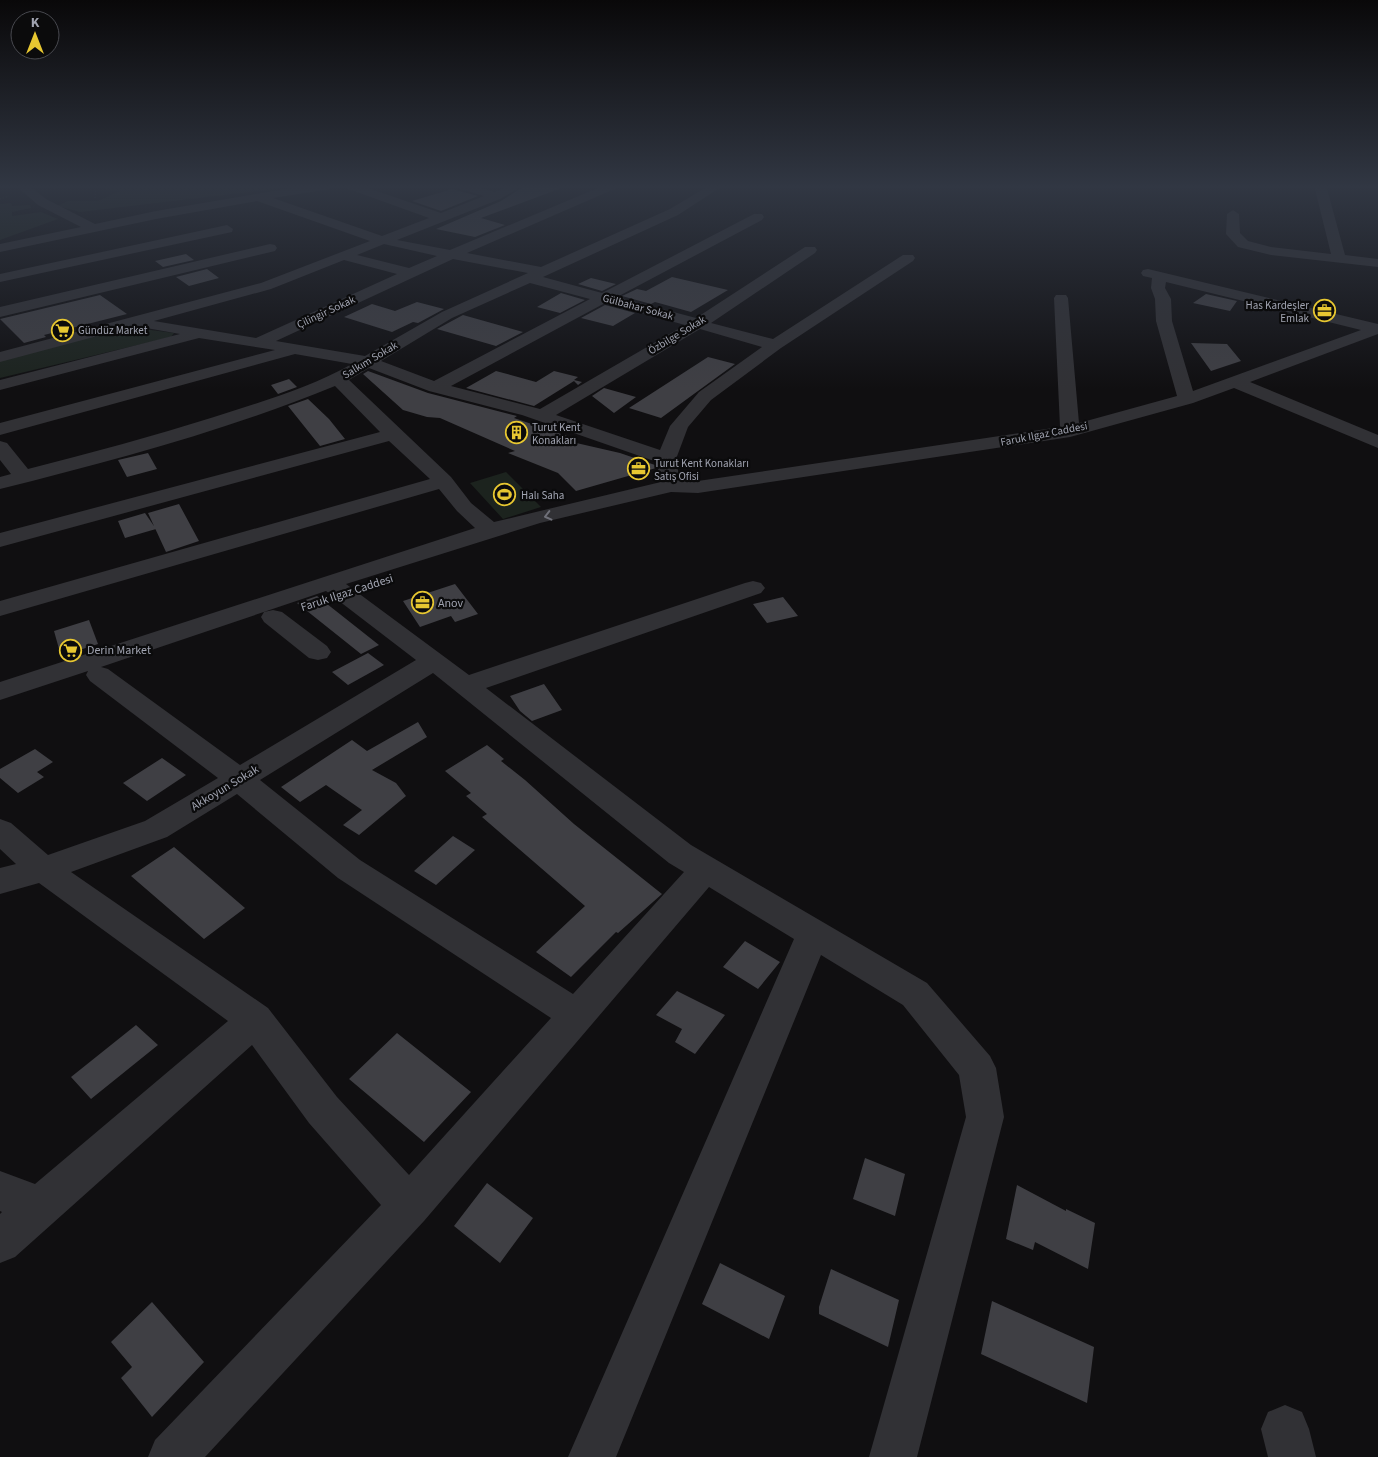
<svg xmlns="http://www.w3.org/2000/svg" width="1378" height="1457" font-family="'Source Sans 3',sans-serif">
  <rect width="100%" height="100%" fill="#100f11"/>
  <path fill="#1c231e" d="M85,185h225l-230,27 -23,-6 11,-5h30l21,-10z
    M11,203l1,3 18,-1 1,3 -19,4v4l29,-4 17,7 -58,21v-36z
    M124,328h12l38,5 -3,4 -171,41v-19z
    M506,472l35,35 -38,12 -33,-36z"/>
  <path fill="#3f3f44" d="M526,185h38v2l-83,31 24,7 -30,12 -39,-8 65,-28z
    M452,189l26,7 -37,15 -29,-10z
    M186,254l8,6 -31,7 -8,-6z
    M207,269l12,9 -30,8 -13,-9z
    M672,277l56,13 -37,22 -36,-10 -4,2 -29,-8 15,-7 9,2z
    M591,278l25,6 -14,7 -24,-7z
    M561,293l24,7 -25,13 -23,-6z
    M1206,294l31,7 -7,10 -37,-8z
    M100,295l27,19 -83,21 2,2 -22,6 -24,-24z
    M417,302l27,7 -26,14 -5,-1 -21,10 -48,-15 28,-13 23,7z
    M605,305l30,8 -22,13 -32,-8z
    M463,315l60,17 -27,14 -59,-17z
    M1191,343l36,1 14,17 -30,10z
    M708,357l27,7 -74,54 -32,-10z
    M368,371l60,22 89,23 -3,2 62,21 -4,3 48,11 35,12 1,3 -80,23 -18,-18 -50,-20 7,-2 -75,-33 -13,-1 -24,-7 -40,-36z
    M496,371l40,11 18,-11 24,6 -4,3 8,2 -4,3 -4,-4 -40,25 -68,-18z
    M289,379l8,8 -19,7 -7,-9z
    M604,388l32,9 -22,16 -22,-17z
    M308,399l21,20 16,20 -25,7 -32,-40z
    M148,453l9,16 -30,8 -9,-17z
    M179,504l20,37 -33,11 -18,-39z
    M145,513l11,16 -31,9 -7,-17z
    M455,584l23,30 -23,8 -4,-6 -31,11 -17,-26z
    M317,596l62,49 -18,9 -64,-51z
    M783,597l15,19 -31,7 -14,-19z
    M89,620l9,24 -37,12 -7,-25z
    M368,653l16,12 -36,20 -16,-13z
    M544,684l18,26 -30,11 -12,-10 -10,-15z
    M418,722l9,15 -55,33 24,13 10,13 -47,39 -16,-10 19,-15 -36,-25 -26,17 -19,-15 71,-47 15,11z
    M487,745l17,14 -3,2 24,19 49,44 88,70 -44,39 -2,-1 -45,45 -35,-25 49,-46 -103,-89 5,-3 -21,-18 5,-3 -26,-22z
    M35,749l18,13 -16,10 7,5 -26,16 -18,-15v-9z
    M162,758l24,17 -39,26 -24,-18z
    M453,836l22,14 -39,35 -22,-14z
    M174,847l71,61 -41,31 -73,-63z
    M745,941l35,21 -22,27 -35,-22z
    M677,991l48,24 -30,39 -20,-12 7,-13 -26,-14z
    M136,1025l22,20 -67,54 -20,-22z
    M397,1033l74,59 -47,50 -75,-63z
    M865,1158l40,16 -10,42 -42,-17z
    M487,1183l46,35 -33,45 -46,-37z
    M1017,1185l49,26v-2l29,14 -7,46 -53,-27 -2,8 -27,-11z
    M720,1263l65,33 -16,43 -67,-35z
    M831,1269l68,31 -11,47 -69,-33v-7z
    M992,1301l102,46 -7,56 -106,-49z
    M152,1302l52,60 -52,55 -31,-39 11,-11 -21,-25z"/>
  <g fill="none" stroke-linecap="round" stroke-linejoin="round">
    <path stroke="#37373c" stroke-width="1" stroke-dasharray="1 2" stroke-linecap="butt" d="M54,188l35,-3
      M95,198l1,-13
      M0,199l9,-3"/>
    <path fill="#313135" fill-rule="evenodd" d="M15,185h13l18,14 49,25 61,-13 153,-26h27l-6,4 -57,9 109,38 47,-18 -86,-31 -2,-2h18l82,28 43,-17 -30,-9 -2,-2h19l24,7 14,-7h15l-24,14 -103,41 53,10 155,-65h16l-2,2 -152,66 74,14 129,-58 40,-24h14l-46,30 -135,62 59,16 152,-79h8l2,3 -2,3 -145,77 79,21 109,-71h10l2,3 -2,3 -104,70 62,16 130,-84h10l2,3 -2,3 -132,87 -70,52 -23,27 -12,32 3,17 -3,4 22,1 362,-54 -6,-129 2,-3h10l2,3 11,125 98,-27 -21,-75 -1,-22 -4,-11 1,-10 -9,-2 -2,-3 2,-3 5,-1 230,55v10l-128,48 128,53v13l-144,-60 -41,15 -123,34 -372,56 -27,-1 -131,31 -194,61 123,91 276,-92 8,-2 8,2 4,5 -4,5 -275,95 205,157 236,138 63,73 6,12 8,49 -87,340h-48l97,-340 -7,-42 -56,-70 -82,-50 -205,502h-48l226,-518 -85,-52 -285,334 -219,236h-57l7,-17 226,-235 -72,-82 -57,-78 -237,212 -15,6v-49l2,-2 -2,-1v-40l35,13 193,-163 -189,-138 -39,11v-26l16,-4 -16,-15v-30l11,4 37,32 97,-34 73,-43 -128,-97 -4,-6 2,-4 -88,29v-18l475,-154 -18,-17 -18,-22 -439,127v-15l430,-122 -41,-38 -389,106v-14l380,-101 -45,-46c-107,44 -222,75 -335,103v-12l11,-3 -11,-14v-19l7,2 21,26c63,-16 125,-33 186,-52 47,-15 95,-29 138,-53l-57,-10 -295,81v-12l275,-73 -76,-12 -199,52v-10l180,-46 -45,-8 -135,36v-10l261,-69 109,-42 -113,-40 -101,18 -156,33v-8l81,-17 -43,-22zM384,244l53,12 -28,12 -52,-13zM453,259l75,14 -86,39 -77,44 -89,-15zM344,260l53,14 -141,64 -102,-17 117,-32zM1166,282l195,48 -168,61 -21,-70 -1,-22 -6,-11zM530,283l60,16 -156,82 -53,-20 71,-43zM605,303l80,22 -145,84 -89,-23zM700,329l62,18 -63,45 -29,34 -10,24 -104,-35zM369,368l60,23 93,24 135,47 2,14 3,4 3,1 -171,41 -23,-19 -20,-26 -102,-97zM326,591l90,69 -176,105 -132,-96 -7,-2zM433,673l236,190 15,9 -111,122 -213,-134 -100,-80zM237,794l101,84 213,140 -142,157 -72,-78 -69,-89 -197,-136 96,-35z
      M1314,185h12l19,70 33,4v8l-107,-12 -33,-8 -12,-13 1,-20 6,-4 6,4 1,19 8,8 23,6 60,7z
      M227,225l6,4 -1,3 -232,50v-8z
      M270,244l5,1 2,3 -2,3 -275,66v-10z
      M273,610l9,2 45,34 4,6 -4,6 -9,2 -9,-2 -45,-36 -3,-5 3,-5z
      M1285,1405l17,7 7,17 7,28h-48l-7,-28 7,-17z"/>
  </g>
  <defs><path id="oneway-chevron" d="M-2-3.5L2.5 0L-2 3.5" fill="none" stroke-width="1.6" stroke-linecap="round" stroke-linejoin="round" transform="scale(1.25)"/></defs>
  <use stroke="#6f7079" href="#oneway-chevron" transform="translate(548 516) rotate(166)"/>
  <linearGradient id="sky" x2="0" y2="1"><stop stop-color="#090809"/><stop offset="0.48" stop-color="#313743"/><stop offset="1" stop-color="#313743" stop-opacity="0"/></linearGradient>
  <rect width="1378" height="389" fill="url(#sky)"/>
  <defs>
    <symbol id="office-ring" viewBox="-11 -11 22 22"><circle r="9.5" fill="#0b0b0c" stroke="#e7c731" stroke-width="1.5"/><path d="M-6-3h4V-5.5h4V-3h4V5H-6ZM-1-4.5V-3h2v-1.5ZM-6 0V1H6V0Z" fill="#e7c731"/></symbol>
    <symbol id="supermarket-ring" viewBox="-11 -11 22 22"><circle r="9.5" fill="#0b0b0c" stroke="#e7c731" stroke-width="1.5"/><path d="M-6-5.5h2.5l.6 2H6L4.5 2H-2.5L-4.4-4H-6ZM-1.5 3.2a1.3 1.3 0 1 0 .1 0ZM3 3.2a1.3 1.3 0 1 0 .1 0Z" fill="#e7c731"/></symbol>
    <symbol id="building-ring" viewBox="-11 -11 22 22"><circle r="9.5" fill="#0b0b0c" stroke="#e7c731" stroke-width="1.5"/><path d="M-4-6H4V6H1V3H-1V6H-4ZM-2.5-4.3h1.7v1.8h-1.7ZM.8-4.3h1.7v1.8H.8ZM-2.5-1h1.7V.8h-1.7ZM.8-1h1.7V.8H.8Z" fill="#e7c731"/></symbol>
    <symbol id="stadium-ring" viewBox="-11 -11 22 22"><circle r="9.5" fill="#0b0b0c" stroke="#e7c731" stroke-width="1.5"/><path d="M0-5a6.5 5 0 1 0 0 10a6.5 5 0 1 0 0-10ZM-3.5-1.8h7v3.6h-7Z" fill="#e7c731"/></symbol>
  </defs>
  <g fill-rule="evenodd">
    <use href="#office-ring" x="1312" y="298" width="25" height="25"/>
    <use href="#supermarket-ring" x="50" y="318" width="25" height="25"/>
    <use href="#building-ring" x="504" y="420" width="25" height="25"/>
    <use href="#office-ring" x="626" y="456" width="25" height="25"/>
    <use href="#stadium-ring" x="492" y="482" width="25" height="25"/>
    <use href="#office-ring" x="410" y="590" width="25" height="25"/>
    <use href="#supermarket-ring" x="58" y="638" width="25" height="25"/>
  </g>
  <g text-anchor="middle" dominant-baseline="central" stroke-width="4.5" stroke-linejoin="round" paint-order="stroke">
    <g font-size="11" fill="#a1a4b1" stroke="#0b0b0c" text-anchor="start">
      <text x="1309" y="305" text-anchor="end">Has Kardeşler<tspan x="1309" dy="13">Emlak</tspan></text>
      <text x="78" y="330">Gündüz Market</text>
      <text x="532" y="427">Turut Kent<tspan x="532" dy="13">Konakları</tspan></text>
      <text x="654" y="463">Turut Kent Konakları<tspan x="654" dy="13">Satış Ofisi</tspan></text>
      <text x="521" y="495">Halı Saha</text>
    </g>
    <g font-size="11" fill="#a1a4b1" stroke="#0b0b0c">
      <text transform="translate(638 307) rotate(15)">Gülbahar Sokak</text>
      <text transform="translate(326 312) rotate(-25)">Çilingir Sokak</text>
      <text transform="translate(677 335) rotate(-31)">Özbilge Sokak</text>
      <text transform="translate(370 360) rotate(-31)">Salkım Sokak</text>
      <text transform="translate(1044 434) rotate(-11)">Faruk Ilgaz Caddesi</text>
    </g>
    <g font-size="12" fill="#a1a4b1" stroke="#0b0b0c">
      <text transform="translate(347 593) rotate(-18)">Faruk Ilgaz Caddesi</text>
      <text transform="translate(225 788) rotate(-31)">Akkoyun Sokak</text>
    </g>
    <g font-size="12" fill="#a1a4b1" stroke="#0b0b0c" text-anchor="start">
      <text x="438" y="603">Anov</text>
      <text x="87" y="650">Derin Market</text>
    </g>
  </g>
  <g transform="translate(35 35)"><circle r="24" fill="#0b0b0c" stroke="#47484e"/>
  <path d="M0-4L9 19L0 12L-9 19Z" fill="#e7c731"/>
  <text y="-8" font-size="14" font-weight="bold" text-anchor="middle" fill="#a1a4b1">K</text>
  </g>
</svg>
